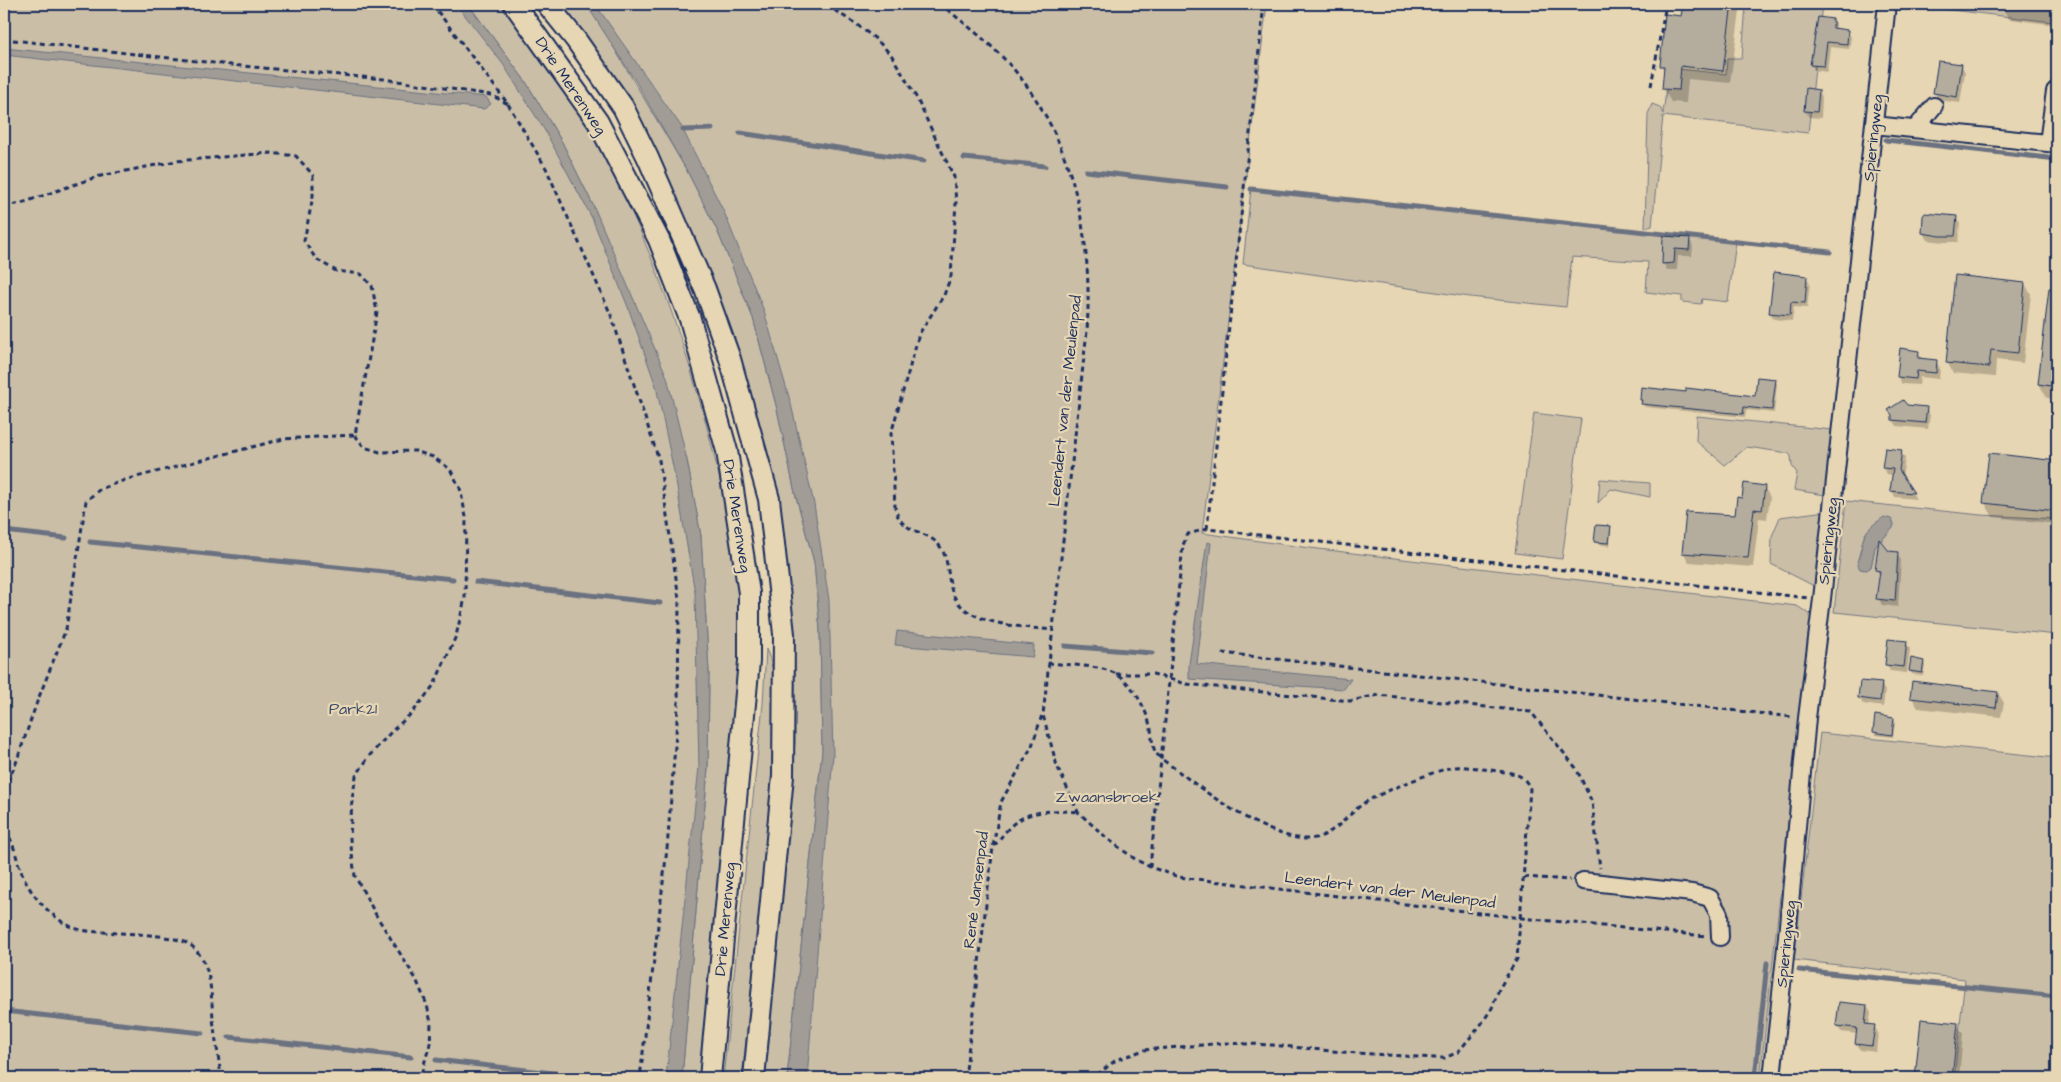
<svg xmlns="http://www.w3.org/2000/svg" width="2061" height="1082" font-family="'Architects Daughter',sans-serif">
  <rect width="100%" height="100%" fill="#e7d6b3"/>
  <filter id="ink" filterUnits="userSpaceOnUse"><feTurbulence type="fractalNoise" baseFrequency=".02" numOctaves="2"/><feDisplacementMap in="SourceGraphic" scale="10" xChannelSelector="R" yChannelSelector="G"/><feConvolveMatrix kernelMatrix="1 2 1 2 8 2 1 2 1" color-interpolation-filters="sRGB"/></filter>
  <g filter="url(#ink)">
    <path fill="#cabea7" stroke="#727682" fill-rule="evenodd" d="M4,4h456l38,46 83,137 55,127 39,129 27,145 1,177 -30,313h-669z
      M468,4h41c40,62 83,124 115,191 48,103 85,222 106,334 9,47 9,96 11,143l-39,406h-20l26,-310 1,-96 -8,-136 -14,-76 -93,-253 -32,-65 -36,-60z
      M557,4h29l9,12 92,155 30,59 36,88 24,91 18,84 19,69 6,68 2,121 -35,327h-26l34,-336v-79l-22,-171 -79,-251z
      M594,4h673l-65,529 100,14 495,59 14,9 -51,463h-965l31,-265 -5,-235 -65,-261 -57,-137z
      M1746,4h76l-14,129 -145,-17 -11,110 -7,2 3,-114 4,-10 8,3 3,7 6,-46 57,6 1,-16h15z
      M1900,4h155l-2,18z
      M1251,189l485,52 -8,61 -26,-3 -1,5 -19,-2v-6l-36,-4 2,-30 -76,-5 -6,50 -96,-10 -227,-33z
      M1534,413l47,6 -19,140 -47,-6z
      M1697,416l135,14 -7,65 -31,-5 3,-17 -5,-7 -1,-10 -3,-3 -41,-6 -22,18 -29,-24z
      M1600,479l50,4v14l-39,-8 -13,14z
      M1846,501l135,14 76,4v116l-223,-23zM1891,519l3,5 -1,4 -18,19 -4,20 -8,3 -6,-8c10,-30 1,-31 34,-43z
      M1826,511l-10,76 -45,-23 1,-28 8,-19z
      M766,649c22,43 3,167 -2,218 -7,70 -15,141 -22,211h-19l40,-374z
      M1820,733l237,25v320h-103l11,-99 -171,-19z"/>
    <path fill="#a19d96" stroke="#6b7180" d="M456,4h12l58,78 36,60 32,65 73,170 20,83 14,76 8,136 -1,96 -26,310h-16l33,-311 -4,-174 -19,-112 -20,-95 -28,-79 -36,-89 -47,-87 -42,-67z
      M586,4h9l86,122 43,86 40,99 27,93 23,100 15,96 4,155 -26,323h-20l35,-327 -2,-121 -6,-68 -19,-69 -18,-84 -24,-91 -36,-88 -30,-59 -51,-89z
      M4,48l482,49 5,7 -7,5 -480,-54z
      M1884,517l7,2 3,5 -1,4 -18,19 -4,20 -4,3 -7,-1c-4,-6 -2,-9 0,-15 4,-22 6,-25 24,-37z
      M1207,542l4,1 -14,121 154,15 -7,10 -155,-10v-15z
      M897,631l137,14 -1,12 -138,-12z"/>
    <path fill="#0003" d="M1684,4h57l-11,79 -42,-4 -2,24 -15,-1 -8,-14 2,-16 -4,-7 21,-47z
      M2003,4h54v21l-48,-6 -6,-10z
      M1833,20l3,5v5l11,1 4,6 -2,12 -19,-2 -3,25 -13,-2 -3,-6z
      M1961,65l4,7 -5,31 -22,-3 -3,-7z
      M1819,91l3,6 -1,21 -12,-1 -4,-6z
      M1956,218l4,6 -2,18h-14l-17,-2 -4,-7z
      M1664,237l26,3 3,6 -1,10h-14l-1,14h-10l-4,-7z
      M1806,277l4,6 -3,25 -13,-1 -2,14 -18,-2 -4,-6z
      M2025,284l6,10 -8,69 -27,-3 -1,17 -42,-4 -6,-11z
      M2050,291l7,1v107l-10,-1 -8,-14z
      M1918,352l4,6 14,3 4,7 -1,11 -19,-2 -1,8 -17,-1 -4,-7z
      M1775,380l2,4 -3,29 -28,-3 -1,7 -100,-10 -2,-3 113,-7z
      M1906,407l20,2 4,6 -2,14 -31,-3 -4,-6z
      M1901,452l4,6 -3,19 14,22 -21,-2 -3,-7 1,-15 -6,-1 -4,-6z
      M1990,455l67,7v62l-64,-7 -8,-14z
      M1764,487l6,10 -3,22 -8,-1 -6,49 -64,-5 -6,-10 53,-35 7,-18z
      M1610,527l1,3 -1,16 -13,-2 -1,-3z
      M1888,552l9,2 4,6 -3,47 -16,-2 -4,-7 2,-22 -3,-6z
      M1906,642l4,7 -3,24 -17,-2 -4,-7z
      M1923,662l2,3 -2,11 -11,-2 -2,-3z
      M1881,684l4,7 -2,16 -20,-3 -4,-6z
      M1998,693l6,10 -3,14 -83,-9 -6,-10z
      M1893,719l2,3 -2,15 -17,-2 -1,-3z
      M1867,1006l4,7 -2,13h5l4,7 -2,19 -16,-2 -3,-7 1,-9 -17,-2 -4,-7z
      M1923,1020l34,4 6,10 -4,44h-43z"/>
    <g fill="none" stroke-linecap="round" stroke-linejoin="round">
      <path stroke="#6b7180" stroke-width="5" d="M683,130l29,-1
        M740,133l184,28
        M1886,140l171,19
        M964,158l81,8
        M1086,171l141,16
        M1251,189l579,63
        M4,531l62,7
        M90,542l363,37
        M476,582l184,21
        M1065,646l87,7
        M1799,970l258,26
        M4,1011l198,22
        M229,1037l182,20
        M436,1060l161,18
        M1755,1078l12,-115"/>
    </g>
    <path fill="#b4ad9e" stroke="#1b2f5e" d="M1683,4h49l-9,67 -42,-5 -2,24 -17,-1 2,-23h-4l5,-52 16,2z
      M1818,17l15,2v9l15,2 -1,14 -20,-2 -3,24 -14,-1z
      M1938,61l24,3 -5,33 -24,-4z
      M1806,88l13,2 -2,22 -13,-1z
      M1925,213l32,3 -2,20h-15l-18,-3 1,-17z
      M1663,236l27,2 -1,12 -14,-1 -1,14 -12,1z
      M1774,272l33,4 -2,27 -14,-1 -1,13 -21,-2z
      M1955,275l70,8 -7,70 -27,-3 -2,17 -43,-4z
      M2049,288h8v99l-19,-3z
      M1900,348l19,3 -1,7 19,2 -1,13 -19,-2 -1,8 -19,-2z
      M1757,377l19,2 -4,31 -28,-3 -1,7 -102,-10 1,-4h-2l1,-13 45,5v-4l69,8z
      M1903,400l4,5 20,2 -2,16 -33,-3v-5l-4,-5z
      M1885,448l17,2 -3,20 15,23 -24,-2 3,-22 -11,-1z
      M1989,453l68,8v50l-74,-8z
      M1744,483l21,3 -3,24 -8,-1 -6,49 -66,-5 4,-41 49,3 2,-18 5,1z
      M1596,525l15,1 -2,17 -15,-1z
      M1879,539l10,12 9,1 -3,49 -19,-2 4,-28 -5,-1z
      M1888,639l19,2 -3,26 -19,-2z
      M1911,658l13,3 -2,12 -13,-2z
      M1860,681l22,2 -2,18 -22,-3z
      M1912,681l86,11 -2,16 -86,-10z
      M1875,715l19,3 -2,17 -19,-3z
      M1839,1002l28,3 -2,19 10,1 -3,21 -17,-2 2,-16 -21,-2z
      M1921,1019l37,4 -6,55h-37z"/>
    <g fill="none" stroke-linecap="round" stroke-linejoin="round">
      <defs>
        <path id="minor" d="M1874,125l183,19
          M1915,129l19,-23
          M2048,143l7,-52
          M1583,881l109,12 18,5 9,16 1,23
          M1772,1078l14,-131 21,-229 15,-119 65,-595"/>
        <path id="major" d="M514,4l84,118 61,118 31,79 37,132 22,142v68l-39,417
          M547,4l29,36 47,67 25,51 57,131 25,70 39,140 15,135 -1,142 -29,302"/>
      </defs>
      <use href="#minor" stroke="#1b2f5e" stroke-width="20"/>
      <use href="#major" stroke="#1b2f5e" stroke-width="24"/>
      <path stroke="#1b2f5e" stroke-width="3" stroke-dasharray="5 4" stroke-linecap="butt" d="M818,4l16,6 22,14 21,16 15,16 24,41 38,80 2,26 -5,73 -7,19 -25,39 -28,100 4,72c4,28 28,22 43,38 11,12 9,30 13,44 9,38 70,38 100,42
        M940,4c27,21 54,42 76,68 59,71 77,169 71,259l-44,384 14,51 21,46 31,28 26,19 15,8 29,10 343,41 184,18
        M4,39l227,26 153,14 107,16 17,9 -76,-100
        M1651,86l15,-82
        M508,104l38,64 65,147 48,145 20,139 -1,108 -11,142 -27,229
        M4,206l18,-3 74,-26 80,-16 94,-8 26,3 17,19v21l-9,45 12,18 20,12 25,3 11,12 5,26 -22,123 -72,4 -158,41 -25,9 -14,12 -20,128 -29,73 -22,64 -11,21
        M355,435l9,12 16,5 35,-1 18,6 17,12 10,19 6,29 -1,81 -9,38 -22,49 -21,27 -21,19 -22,24 -14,21 -4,23 -2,40 5,37 21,39 40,64 11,26 4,18 -1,21 -10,34
        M1207,529l57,-525
        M1222,653l571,64
        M1048,663c18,2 55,2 70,12 17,12 28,34 33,54 1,7 1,16 4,22 4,8 17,15 23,20 31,24 90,68 130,68 24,-1 38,-23 56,-36 16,-10 73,-34 91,-36 14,-1 28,2 42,4 15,2 27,2 33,18l-13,170 -18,30 -7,19 -12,18 -22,26 -13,6h-11l-92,-6 -70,-7 -47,-2 -81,7 -28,10 -23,18
        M1116,674h37l33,10 164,17 29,-6 152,17 45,56 16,34 8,66
        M4,830c10,10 11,25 16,38 8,23 23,41 44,55 17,11 37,8 55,10 18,1 61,2 74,14 19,18 18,47 20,71 2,20 6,40 8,60
        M994,846c6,-7 12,-16 19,-22 18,-15 43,-14 65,-12
        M1150,867l33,-322 5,-11 19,-5 602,69
        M1524,877l46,3
        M965,1078l28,-231 8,-45 31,-56 10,-31"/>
      <use href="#minor" stroke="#e7d6b3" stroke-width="16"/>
      <use href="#major" stroke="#e7d6b3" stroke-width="20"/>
    </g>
  </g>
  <g text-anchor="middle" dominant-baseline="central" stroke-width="4.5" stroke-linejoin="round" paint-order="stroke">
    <g font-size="16" fill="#1b2f5e" stroke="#e7d6b3">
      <text transform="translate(571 86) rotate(56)">Drie Merenweg</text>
      <text transform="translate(1873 138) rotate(-84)">Spieringweg</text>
      <text transform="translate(1065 401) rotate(-84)">Leendert van der Meulenpad</text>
      <text transform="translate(737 516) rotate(81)">Drie Merenweg</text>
      <text transform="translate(1828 541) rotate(-84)">Spieringweg</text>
      <text transform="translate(976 890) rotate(-83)">René Jansenpad</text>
      <text transform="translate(1390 890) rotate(7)">Leendert van der Meulenpad</text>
      <text transform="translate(725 919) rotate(-85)">Drie Merenweg</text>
      <text transform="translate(1786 944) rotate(-84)">Spieringweg</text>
    </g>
    <g font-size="16" fill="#354469" stroke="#e7d6b3">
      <text x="353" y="709">Park21</text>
      <text x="1107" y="797">Zwaansbroek</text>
    </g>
  </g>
  <rect width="2061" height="1082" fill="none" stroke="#e7d6b3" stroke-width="20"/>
  <rect x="10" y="10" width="2041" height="1062" fill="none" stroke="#1b2f5e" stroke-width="2" filter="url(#ink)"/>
</svg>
